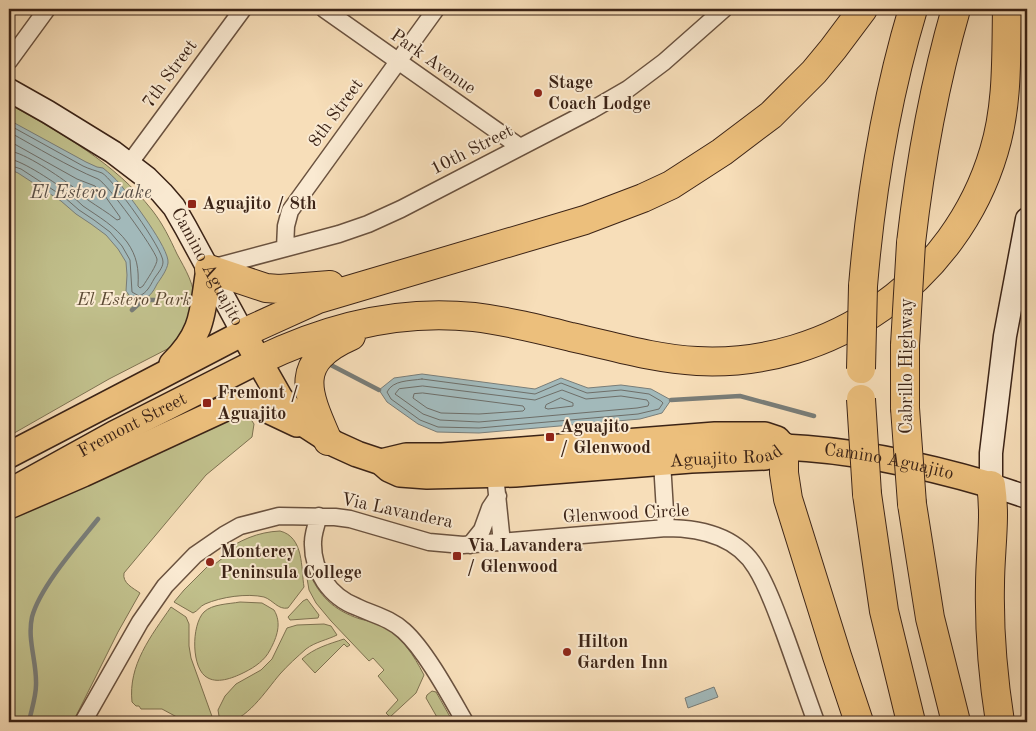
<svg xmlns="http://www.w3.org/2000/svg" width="1036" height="731" font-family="'Old Standard TT',serif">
  <rect width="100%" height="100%" fill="#f7deb9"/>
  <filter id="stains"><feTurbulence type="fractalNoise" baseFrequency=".004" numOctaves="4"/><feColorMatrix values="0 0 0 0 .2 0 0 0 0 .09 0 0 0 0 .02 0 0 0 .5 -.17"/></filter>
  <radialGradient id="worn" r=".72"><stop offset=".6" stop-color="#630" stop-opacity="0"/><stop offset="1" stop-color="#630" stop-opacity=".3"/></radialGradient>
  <path fill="#c1c08c" stroke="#7e7251" d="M9,104c52,29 106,59 143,106 11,14 18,29 25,44 8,15 19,32 17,50 -1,11 -11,28 -15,39l-70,36 -100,57z
    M231,411l3,8 8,-2 8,1 4,6 -2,13 -46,38 -82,98c-2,10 9,15 16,20l-22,39 -45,90h-64v-207z
    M280,531c24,6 21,37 24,56l-16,21c-10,2 -15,-8 -24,-11 -17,-4 -43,0 -59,7 -5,2 -7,7 -12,9l-19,-11 10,-12 28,-28 3,2 9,-7 -3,-3c18,-14 37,-22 59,-23z
    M308,570c11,26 25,40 52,49 7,2 16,3 22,6 20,11 32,31 42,50l-8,18 -26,24 -4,-4 12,-13 -20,-24 6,-6 -11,-12 -4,3 -38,-40 -15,-18 -7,-13 -3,-18z
    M307,599l12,16 -1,3 -28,2 -2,-3 15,-16z
    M240,602l22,1 12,7c8,13 3,27 -4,40 -5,10 -15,17 -25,22 -10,5 -26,12 -37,6 -17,-8 -17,-53 -4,-66 8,-8 25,-8 36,-10z
    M171,607l15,10 3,7v22l2,12 23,64h-28l-24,-13h-21l-2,-3h-3l-4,-4c-4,-37 19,-66 39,-95z
    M324,624l7,2 6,9c-10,5 -22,7 -31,14 -9,8 -18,16 -26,25 -13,15 -35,50 -57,48l-4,-6 -1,-6 7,-14 11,-12 25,-14 11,-11 15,-31 10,-3z
    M344,639l6,6 -3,2 -3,-3 -29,29 -13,-14c12,-11 27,-15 42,-20z
    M432,691l4,1 17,30h-9l-4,-4 -2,1 -12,-21 1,-3z"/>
  <path fill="#a2b9ba" stroke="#797d78" d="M9,120l77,42 11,5 6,1c6,5 12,10 17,16 10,13 50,65 48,79 -1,7 -7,15 -11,21 -4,8 -8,15 -19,17l-6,-2 -6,-8 1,-16 -1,-13 -8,-13 -12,-14 -15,-11 -15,-10 -15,-13 -43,-28 -9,-4z
    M422,374l113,15 26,-11 27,10 33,-3 30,4 20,11 -9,13 -22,6 -161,14 -42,-1 -19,-8 -31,-22 -8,-12 15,-12z
    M714,687l4,10 -30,11 -3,-10z"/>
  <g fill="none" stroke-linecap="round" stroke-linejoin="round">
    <path stroke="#6e6e68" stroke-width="1" d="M9,125l74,41c6,3 14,5 19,7 10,5 62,77 61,89 0,6 -6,12 -9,17 -4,7 -7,14 -15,17l-7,-4 -2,-32 -8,-14 -12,-14 -16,-12 -15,-10 -15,-13 -43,-28 -12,-4
      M9,132c29,16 58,34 89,47 9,4 56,69 59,80 1,5 -11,22 -14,27l-3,2 -2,-2c1,-17 -1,-30 -11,-44 -12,-16 -28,-25 -44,-36 -5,-4 -9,-9 -14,-13 -12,-9 -47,-33 -60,-34
      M9,141l68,38 18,7 10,10 15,21v2l-3,1c-10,-8 -19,-13 -29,-20 -5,-4 -10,-9 -15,-13 -13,-10 -49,-35 -64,-36
      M422,379l113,15 26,-11 26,10 34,-3 28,4 12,7 2,2 -4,6 -21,5 -159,14 -41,-1 -18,-7 -29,-21 -4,-7c6,-12 22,-11 35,-13z
      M423,386l112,14 27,-10 24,9 35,-3 26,4 2,3 -1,3 -11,2 -158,14 -39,-2 -17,-6 -28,-20 4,-5z
      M423,393l100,13 2,3 -2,2 -44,3 -38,-1 -14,-5 -14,-10 1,-4z
      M561,398l12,5v3l-25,3 -3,-1 1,-3z"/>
    <path stroke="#797d78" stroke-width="4.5" d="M132,310l11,-10h13
      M327,363l52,27
      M671,400l69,-4 74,20
      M29,722c2,-11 7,-25 7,-37 1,-23 -9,-45 -4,-68 8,-30 46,-73 66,-98"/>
    <defs>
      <path id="street" d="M324,9l196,138
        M9,61l38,-52
        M129,164l114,-155
        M285,248l1,-22 4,-15 146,-202
        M211,268l128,-34 29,-10 33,-15 189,-98 38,-22 36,-27 60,-53
        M662,462l4,66
        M494,465l8,78
        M319,516c-3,9 -6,18 -6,26 -1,29 17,55 44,65 17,8 33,11 47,24 22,20 46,65 61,91
        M470,545l12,-15 8,-22 8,-12
        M83,722l57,-100 25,-36 30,-31 29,-20 16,-9 39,-10 56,1 15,2 79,23 34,3 203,-17c34,0 71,8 90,40 12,19 20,43 28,64 11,30 21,60 32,90"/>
      <g id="secondary">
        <path id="s1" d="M9,90l39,22 65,40 34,26 15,15 12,14 12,21 57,105"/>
        <path d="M1027,219l-22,117 -14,117v32l36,12"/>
      </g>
      <g id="primary">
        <path d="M172,364c33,-32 30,-53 37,-95"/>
        <path id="s2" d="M784,447c71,3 139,18 207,38"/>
        <path id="s3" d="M9,455l234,-122 37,65 21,24 34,22 22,10 24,8 8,7 11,5 27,2 88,-2 176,-14 74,-3 11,-4 8,-6"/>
        <path d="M381,462l25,-6h36l273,-21h50l12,4 7,8"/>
        <path id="s4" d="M18,487l96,-53 144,-73"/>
        <path d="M9,506l74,-32 147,-68 16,-4 15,5 36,17"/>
      </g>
      <path id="highway" d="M911,243c9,-79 23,-158 45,-234
        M209,269l57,19 13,1 51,-4
        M863,286c8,-95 23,-187 50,-277
        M243,333l75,-34 267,-79 58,-22 28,-13 51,-33 49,-37 43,-43 19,-23 30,-40
        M905,345v63
        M258,361c67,-33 141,-52 216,-44 33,4 65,12 97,20 41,9 84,22 126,24 134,7 259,-81 297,-210 14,-46 12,-94 13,-142
        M328,441c-21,-48 -36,-79 23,-105
        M784,447v26l4,26 49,157 22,66
        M991,485c5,33 -1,67 -1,100 -1,46 3,92 10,137
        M867,494l17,117 27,111
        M912,504l18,114 26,104"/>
    </defs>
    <use href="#street" stroke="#6a523f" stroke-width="19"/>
    <use href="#secondary" stroke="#3b2316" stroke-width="25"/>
    <use href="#primary" stroke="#3b2316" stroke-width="28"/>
    <use href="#highway" stroke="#3b2316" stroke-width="30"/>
    <use href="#street" stroke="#faead2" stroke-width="16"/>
    <use href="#secondary" stroke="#faead2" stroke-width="22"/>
    <use href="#primary" stroke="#ecbf7c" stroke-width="25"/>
    <use href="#highway" stroke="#ecbf7c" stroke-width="28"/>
    <defs>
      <path id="highway-bridge" d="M905,345l6,-102
        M861,369l2,-83
        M861,399l6,95
        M905,408l7,96"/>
    </defs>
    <use href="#highway-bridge" stroke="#3b2316" stroke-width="30" stroke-linecap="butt"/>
    <use href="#highway-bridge" stroke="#ecbf7c" stroke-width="28"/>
  </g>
  <g fill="#8f2418" stroke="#faead2" stroke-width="2">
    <circle cx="538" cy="93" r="5"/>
    <rect x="187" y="199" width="10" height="10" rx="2.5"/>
    <rect x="202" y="398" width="10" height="10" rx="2.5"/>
    <rect x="545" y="432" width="10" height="10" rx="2.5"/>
    <rect x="452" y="551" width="10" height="10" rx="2.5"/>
    <circle cx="210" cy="562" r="5"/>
    <circle cx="567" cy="652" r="5"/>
  </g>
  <g text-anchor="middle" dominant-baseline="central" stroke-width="4" stroke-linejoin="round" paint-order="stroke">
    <g font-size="18" fill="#3b2316" stroke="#faead2">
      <text transform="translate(433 62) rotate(35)">Park Avenue</text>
      <text transform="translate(170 74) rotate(-54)">7th Street</text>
      <text transform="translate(336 113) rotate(-54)">8th Street</text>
      <text transform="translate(472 150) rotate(-27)">10th Street</text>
      <text stroke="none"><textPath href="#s1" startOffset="272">Camino Aguajito</textPath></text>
      <text transform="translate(907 366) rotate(-90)">Cabrillo Highway</text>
      <text stroke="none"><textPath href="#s4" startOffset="130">Fremont Street</textPath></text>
      <text stroke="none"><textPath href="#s3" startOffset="810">Aguajito Road</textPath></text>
      <text stroke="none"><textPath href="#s2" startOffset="106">Camino Aguajito</textPath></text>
      <text transform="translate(397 511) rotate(12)">Via Lavandera</text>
      <text transform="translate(626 514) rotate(-3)">Glenwood Circle</text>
    </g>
    <g font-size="18" font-weight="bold" fill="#3b2316" stroke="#faead2" text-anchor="start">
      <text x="548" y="83">Stage<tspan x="548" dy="21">Coach Lodge</tspan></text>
      <text x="202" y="204">Aguajito / 8th</text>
      <text x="217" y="393">Fremont /<tspan x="217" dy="21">Aguajito</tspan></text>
      <text x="560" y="427">Aguajito<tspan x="560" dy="21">/ Glenwood</tspan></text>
      <text x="467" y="546">Via Lavandera<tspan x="467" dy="21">/ Glenwood</tspan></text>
      <text x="220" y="552">Monterey<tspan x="220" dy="21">Peninsula College</tspan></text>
      <text x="577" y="642">Hilton<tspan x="577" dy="21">Garden Inn</tspan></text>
    </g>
    <g font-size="18" font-style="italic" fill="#5c4a34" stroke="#faead2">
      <text x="134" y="300">El Estero Park</text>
    </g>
    <g font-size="19" font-style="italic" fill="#5a5047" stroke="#faead2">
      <text x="91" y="193">El Estero Lake</text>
    </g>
  </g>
  <rect width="1036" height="731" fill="none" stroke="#f7deb9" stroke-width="30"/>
  <rect x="10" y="10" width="1016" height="711" fill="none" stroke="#3b2316" stroke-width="2.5"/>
  <rect x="15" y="15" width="1006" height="701" fill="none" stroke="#3b2316"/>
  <rect width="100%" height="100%" filter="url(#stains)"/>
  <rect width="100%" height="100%" fill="url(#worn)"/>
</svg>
